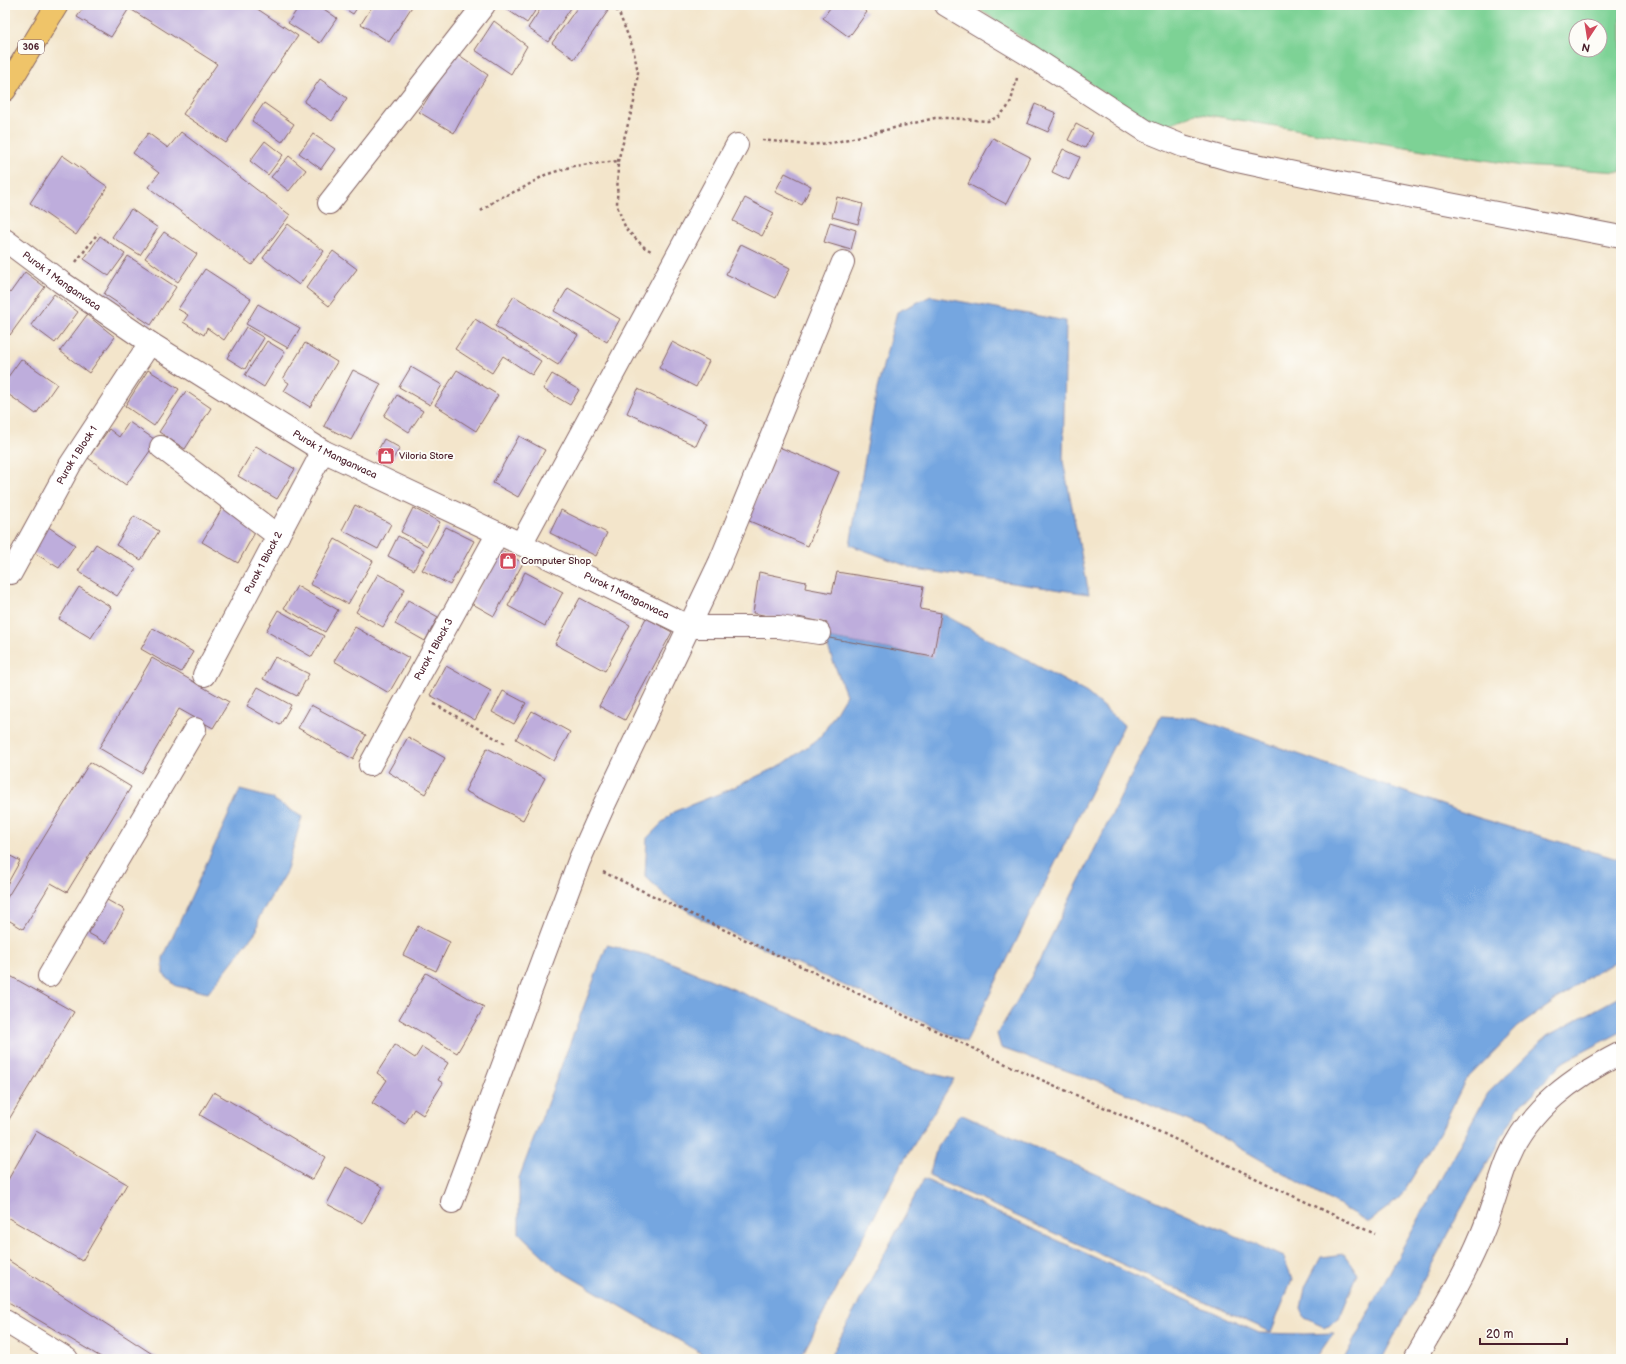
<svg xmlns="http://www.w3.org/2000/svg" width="1626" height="1364" font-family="'Balsamiq Sans',sans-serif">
  <rect width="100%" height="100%" fill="#fdfcf7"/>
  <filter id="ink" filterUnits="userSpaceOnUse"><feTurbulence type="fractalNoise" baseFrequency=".025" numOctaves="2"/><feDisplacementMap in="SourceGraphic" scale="8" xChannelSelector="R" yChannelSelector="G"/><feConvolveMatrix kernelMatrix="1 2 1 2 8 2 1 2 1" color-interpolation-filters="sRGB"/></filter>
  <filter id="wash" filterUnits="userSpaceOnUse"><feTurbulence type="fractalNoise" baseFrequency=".012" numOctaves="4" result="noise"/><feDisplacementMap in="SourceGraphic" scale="16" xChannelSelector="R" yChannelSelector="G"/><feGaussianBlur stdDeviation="0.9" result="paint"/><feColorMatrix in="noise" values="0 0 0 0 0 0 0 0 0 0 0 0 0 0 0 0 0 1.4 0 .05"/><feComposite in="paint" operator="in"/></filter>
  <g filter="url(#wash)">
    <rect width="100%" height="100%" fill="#f3e5cb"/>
    <path fill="#7dd295" stroke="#647860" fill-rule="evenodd" d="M973,5h648v167l-99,-6 -326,-53 -38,16zM1576,26h24v24h-24z"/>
    <path fill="#75a6e0" stroke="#606286" d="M931,296l135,25 -3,140 26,133 -174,-25 -65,-24 27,-156 20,-77z
      M941,613l146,80 37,32 -158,317 -267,-124 -31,-20 -23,-22 2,-38 26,-26 53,-21 57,-27 38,-27 25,-42 -22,-58 108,20z
      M1161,716l35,2 280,99 145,43v100l-24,11 -79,56 -53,54 -26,53 -40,65 -31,23 -159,-92 -107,-47 -101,-35 -4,-14 32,-53z
      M240,790l31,8 31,19 -16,55 -27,45 -2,13 -49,63 -32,-7 -13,-12v-16z
      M607,945l56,14 158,68 88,41 45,11 -54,88 -100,192h-89l-154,-90 -38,-36v-55z
      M1621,996v36l-59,31 -44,45 -58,103 -78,148h-38l49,-93 95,-173 59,-57z
      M960,1114l324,143 8,23 -21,52 -342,-156 8,-29z
      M924,1179l335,154 45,1 30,-1 -18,26h-487z
      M1344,1254l14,20 -19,45 -14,8 -20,-9 -4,-9 4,-22 16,-30z"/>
    <g id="blocks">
      <path fill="#beaddc" d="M85,5h34l9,5 -17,27 -34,-20z
        M124,5h134l-2,3 42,28 -72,107 -43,-29 34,-50z
        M300,5h18l19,13 -17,25 -32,-20z
        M339,5h20l-6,9z
        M373,5h40l-24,37 -28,-18z
        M507,5h32l-12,18 -22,-15z
        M543,5h30l-25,37 -20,-14z
        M579,5h21l8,6 -34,48 -22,-16z
        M832,5h24l11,7 -18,25 -26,-19z
        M494,21l33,25 -16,28 -36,-24z
        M456,53l32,22 -14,21 -20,37 -35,-21z
        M320,79l27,19 -15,23 -28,-19z
        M264,103l30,21 -12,18 -30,-21z
        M1035,104l21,9 -8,19 -21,-9z
        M1076,124l17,9 -8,15 -17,-8z
        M181,132l109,83 -38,50 -104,-78 11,-14 -26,-20 15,-20 20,15z
        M313,134l22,15 -14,20 -22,-16z
        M993,138l37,19 -24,47 -38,-20z
        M265,141l18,14 -15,20 -18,-14z
        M1063,149l17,8 -11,23 -17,-8z
        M62,155l46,32 -32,48 -46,-32z
        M289,156l17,14 -17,21 -18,-14z
        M785,173l26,13 -9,19 -27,-13z
        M837,197l26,7 -5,20 -26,-7z
        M745,198l29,15 -12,23 -29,-15z
        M131,209l27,19 -18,27 -28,-18z
        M830,222l26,8 -5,20 -27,-8z
        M288,224l36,27 -25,34 -36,-27z
        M164,232l33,22 -19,28 -33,-24z
        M100,236l25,18 -16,22 -25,-17z
        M741,244l49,24 -14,30 -50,-24z
        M333,251l24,18 -28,37 -23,-18z
        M128,256l48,31 -25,38 -47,-31z
        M205,269l46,30 -27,41 -17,-12 -3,7 -21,-13 5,-7 -10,-6z
        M25,272l20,15 -35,48 -5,-4v-41l5,3z
        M568,288l52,31 -13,23 -53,-31z
        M54,294l24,18 -23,31 -24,-18z
        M514,296l64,39 -20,30 -63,-39z
        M258,304l42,24 -12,20 -42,-24z
        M87,315l28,22 -26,36 -29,-22z
        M475,319l66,42 -9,14 -29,-19 -11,17 -37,-24z
        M246,327l18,11 -19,31 -18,-11z
        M267,341l18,11 -21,35 -19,-12z
        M672,342l37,19 -13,26 -37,-19z
        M305,343l32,19 -27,45 -26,-16 5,-8 -6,-4z
        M21,359l36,25 -21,30 -31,-22v-11z
        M411,367l31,18 -12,20 -31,-18z
        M148,370l31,19 -25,37 -29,-20z
        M353,370l28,14 -30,56 -27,-14z
        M457,370l41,25 -22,36 -41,-26z
        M552,374l27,16 -9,15 -27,-16z
        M638,389l69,33 -11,24 -69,-33z
        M186,391l25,17 -26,41 -26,-17z
        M397,395l26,16 -14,21 -25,-16z
        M129,422l28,19 -31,44 -38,-27 21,-29 10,8z
        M519,436l26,14 -27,47 -25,-14z
        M384,439l16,9 -10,15 -14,-9z
        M256,446l39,23 -18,30 -39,-23z
        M779,447l60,25 -31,74 -61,-26z
        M355,505l36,19 -13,25 -36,-19z
        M223,507l35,20 -20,36 -36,-21z
        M413,508l27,14 -13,24 -26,-14z
        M561,510l46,23 -11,23 -46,-23z
        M134,516l25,15 -18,29 -25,-15z
        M44,524l31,21 -16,23 -31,-19z
        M446,527l28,14 -24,44 -28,-15z
        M398,536l26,14 -10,20 -26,-14z
        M335,539l38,22 -25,43 -38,-20z
        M96,544l40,25 -19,27 -39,-25z
        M500,550l23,13 -29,53 -23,-13z
        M525,572l38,20 -18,34 -37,-20z
        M759,572l47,10 -1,6 27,5 5,-21 87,14 -4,23 21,4 -8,44 -109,-20 3,-14 -29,-6v5l-45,-9z
        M378,574l27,15 -22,38 -27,-15z
        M297,586l41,24 -13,22 -41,-24z
        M79,587l32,20 -20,31 -32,-19z
        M580,598l50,27 -25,46 -50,-27z
        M408,600l30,17 -13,24 -30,-17z
        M278,610l46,26 -12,21 -46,-26z
        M646,618l26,14 -47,88 -26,-14z
        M355,627l54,31 -20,35 -55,-32z
        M153,628l40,24 -12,20 -40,-23z
        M275,657l34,17 -12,22 -34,-17z
        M152,658l77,44 -16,26 -34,-19 -37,64 -43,-25z
        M446,666l45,25 -16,29 -45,-25z
        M258,687l33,18 -11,20 -33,-19z
        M503,691l23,12 -12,21 -22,-12z
        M311,705l55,30 -13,24 -55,-31z
        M532,711l38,21 -16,29 -38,-22z
        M408,737l37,21 -20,36 -37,-22z
        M487,748l58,30 -22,42 -58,-29z
        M90,762l41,25 -64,105 -16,-9 -28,46 -18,-11v-17z
        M5,853l15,8 -15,27z
        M100,896l25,14 -19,33 -25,-14z
        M418,926l32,16 -14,29 -33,-16z
        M5,973l69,39 -69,114z
        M426,973l58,34 -27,46 -58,-34z
        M395,1045l20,13 7,-11 26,16 -10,17 5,3 -20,32 -9,-6 -9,15 -33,-21 15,-23 -10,-7z
        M214,1092l111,65 -13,23 -112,-65z
        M36,1131l91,53 -45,77 -77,-45v-31z
        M346,1167l37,20 -20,36 -36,-19z
        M5,1258l155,101h-56l-99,-59z"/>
    </g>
  </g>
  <g filter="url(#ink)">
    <use href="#blocks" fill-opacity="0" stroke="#856463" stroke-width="1"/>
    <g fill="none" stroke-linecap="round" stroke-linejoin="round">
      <defs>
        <g id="minor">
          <path d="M946,5l78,47 122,79 37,15 45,13 118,25 275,53"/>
          <path d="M329,203l155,-198"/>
          <path id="s1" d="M5,240l56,42 89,61 173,108 198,93 169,83h89l40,6"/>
          <path d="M161,447l117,89"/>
          <path d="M521,544l216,-399"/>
          <path id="s2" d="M11,573l59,-108 80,-122"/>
          <path id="s3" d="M204,675l119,-224"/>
          <path id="s4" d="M370,765l128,-232"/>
          <path d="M49,976l146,-247"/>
          <path d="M452,1202l127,-341 25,-56 116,-243 123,-300"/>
          <path d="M5,1321l62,38"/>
          <path d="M1415,1359c23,-40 48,-80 66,-123 11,-25 17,-52 27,-77 21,-51 66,-82 113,-106"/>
        </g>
        <path id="major" d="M5,90l52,-85"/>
      </defs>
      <use href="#minor" stroke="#856463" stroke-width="24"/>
      <use href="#major" stroke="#856463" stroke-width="24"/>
      <path stroke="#856463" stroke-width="2.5" stroke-dasharray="3 3" stroke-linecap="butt" d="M612,5l7,8 14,35 5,24 -4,30 -16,59 -1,45 9,23 18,18 7,4
        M762,140l46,5 24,-2 103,-25h14l39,3 10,-4 9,-9 4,-7 6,-23
        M481,211l16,-12 24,-10 24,-14 28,-9 45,-5
        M76,262l22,-29
        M434,704l72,40
        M603,872l405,193 154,68 118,57 95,44"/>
      <use href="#minor" stroke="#fff" stroke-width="22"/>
      <use href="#major" stroke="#efc469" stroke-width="22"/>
    </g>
  </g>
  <defs>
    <symbol id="shop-square" viewBox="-11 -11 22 22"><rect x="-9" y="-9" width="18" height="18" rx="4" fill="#d1495b" stroke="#fdfcf7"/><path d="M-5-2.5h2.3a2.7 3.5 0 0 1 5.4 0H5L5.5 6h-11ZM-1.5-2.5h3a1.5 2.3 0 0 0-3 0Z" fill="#fff"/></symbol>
  </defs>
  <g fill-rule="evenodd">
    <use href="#shop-square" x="376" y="446" width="20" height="20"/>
    <use href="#shop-square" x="498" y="551" width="20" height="20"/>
  </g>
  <g text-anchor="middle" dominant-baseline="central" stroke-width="4" stroke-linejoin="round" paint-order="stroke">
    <rect fill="#fdfcf7" stroke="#806168" stroke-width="1" x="18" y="40" width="26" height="14" rx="3"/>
    <g font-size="9" font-weight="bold" fill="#4a1f2b">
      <text x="31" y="47">306</text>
    </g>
    <g font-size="10" fill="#4a1f2b" stroke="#fdfcf7">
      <text stroke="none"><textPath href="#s1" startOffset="70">Purok 1 Manganvaca</textPath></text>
      <text stroke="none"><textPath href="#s1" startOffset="394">Purok 1 Manganvaca</textPath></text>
      <text stroke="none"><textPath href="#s2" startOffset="135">Purok 1 Block 1</textPath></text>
      <text stroke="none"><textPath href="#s3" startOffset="127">Purok 1 Block 2</textPath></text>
      <text stroke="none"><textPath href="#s1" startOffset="718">Purok 1 Manganvaca</textPath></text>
      <text stroke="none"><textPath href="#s4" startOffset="132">Purok 1 Block 3</textPath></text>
    </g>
    <g font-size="10" fill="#4a1f2b" stroke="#fdfcf7" text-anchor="start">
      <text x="399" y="456">Viloria Store</text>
      <text x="521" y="561">Computer Shop</text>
    </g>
  </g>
  <rect width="1626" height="1364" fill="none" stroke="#fdfcf7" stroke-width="20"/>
  <g transform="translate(1588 38) rotate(192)"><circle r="19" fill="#fdfcf7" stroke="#b5a4a5"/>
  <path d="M0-3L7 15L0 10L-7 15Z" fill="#d1495b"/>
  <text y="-6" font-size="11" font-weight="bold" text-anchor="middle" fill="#4a1f2b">N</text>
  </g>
  <path d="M1480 1338v6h87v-6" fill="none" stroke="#4a1f2b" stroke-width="2"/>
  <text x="1486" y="1338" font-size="12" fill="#4a1f2b" stroke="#fdfcf7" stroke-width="3" paint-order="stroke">20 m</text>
</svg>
